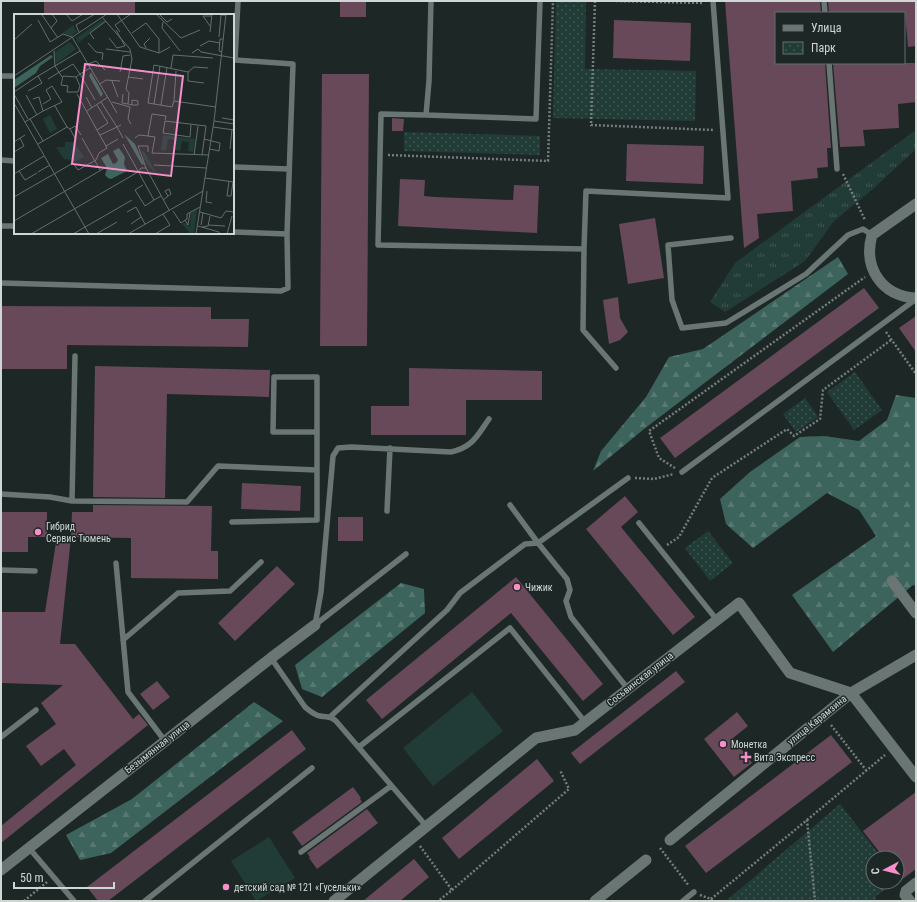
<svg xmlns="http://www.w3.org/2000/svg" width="917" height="902" font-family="'Roboto Condensed',sans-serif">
  <defs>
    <pattern id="grass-tufts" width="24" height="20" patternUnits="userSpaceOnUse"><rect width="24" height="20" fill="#213c37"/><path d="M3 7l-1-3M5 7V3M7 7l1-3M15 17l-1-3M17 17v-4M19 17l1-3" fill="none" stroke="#405753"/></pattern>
    <pattern id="forest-firs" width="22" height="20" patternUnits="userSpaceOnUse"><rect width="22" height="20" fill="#3c645c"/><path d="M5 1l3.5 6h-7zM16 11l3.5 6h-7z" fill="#577972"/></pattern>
    <pattern id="park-dots" width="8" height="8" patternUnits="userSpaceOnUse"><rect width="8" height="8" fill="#213c37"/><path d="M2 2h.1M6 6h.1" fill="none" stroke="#405753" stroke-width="1.8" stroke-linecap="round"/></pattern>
  </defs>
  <rect width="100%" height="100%" fill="#1d2826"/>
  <path fill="url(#grass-tufts)" d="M916,130v19l-42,39 -40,33 -29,40 -80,51 -15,-10 25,-39z"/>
  <path fill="url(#forest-firs)" d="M838,257l10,17 -204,155 -51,42 8,-20 45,-54 23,-40 34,-8z
    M896,395l20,3v188l-3,-1 -80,67 -41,-57 84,-59 -17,-26 -32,-17 -74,55 -27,-24 -6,-25 30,-27 50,-35 24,-1 35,5 28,-21z
    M401,583l23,6 1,24 -103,84 -20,-8 -7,-24z
    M254,702l29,19 -172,132 -31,7 -14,-25 66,-36z"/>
  <path fill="url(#park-dots)" d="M556,1h30l-1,68 111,2 -1,50 -142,-3z
    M404,132l136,4v19l-136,-4z
    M855,372l27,38 -28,20 -27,-38z
    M805,398l13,19 -22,15 -13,-18z
    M708,531l25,32 -23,18 -25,-33z
    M840,804l42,54h-9v24h22l-19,14v5h-150z"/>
  <path fill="#213c37" d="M472,692l31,39 -70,55 -30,-38z
    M269,837l26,41 -39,23 -25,-40z"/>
  <path fill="#674959" d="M44,1h91v14h-91z
    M340,1h26v16h-26z
    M725,1h95l1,12h-45v50h49l6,85h-4l1,19 -11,1 1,10 -27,3 2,30 -36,3 2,24 -15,10z
    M828,1h88v45l-8,1 -3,-34h-76z
    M614,20l77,3 -1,38 -77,-3z
    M833,63h83v39l-18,2 1,24 -36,2 2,16 -25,1z
    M322,74h47l-2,272h-47z
    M392,118l12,1 -1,12h-11z
    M627,144l77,2 -1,38 -77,-3z
    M400,179l25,1 -1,16 11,1 78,3 1,-15 25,1 -2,47 -139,-7z
    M655,218l9,60 -36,6 -9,-60z
    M864,288l15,20 -204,150 -15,-20z
    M618,297l2,21 8,14 -8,8 -11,4 -6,-44z
    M1,306l210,1v12h38l-1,28 -181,-2v24h-66z
    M916,316v36l-17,-24z
    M95,366l175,4 -1,27 -102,-3 -2,104 -72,-1z
    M409,368l133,3v29h-76v35h-95v-29h38z
    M242,483l59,3 -1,25 -59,-2z
    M625,496l13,16 -17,15 74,90 -22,18 -87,-106z
    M93,505l119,1 -1,45h7v28l-87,-1v-40l-60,-1 1,-25h21z
    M1,512h46v25h-19v15h-27z
    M338,517h25v24h-25z
    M57,536l14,1 -11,107h15l58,75 6,-5 9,11 -147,118v-17l75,-61 -12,-16 -23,17 -15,-20 30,-22 -15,-21 22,-18 -62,-2v-71h44z
    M277,566l18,18 -60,57 -17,-18z
    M516,577l87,107 -20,17 -72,-88 -129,106 -16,-19z
    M676,671l9,11 -105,82 -9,-11z
    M157,681l13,16 -17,13 -13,-16z
    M737,712l11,14 -15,12 19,25 -18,14 -30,-38z
    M292,730l14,19 -198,152h-10l-11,-14z
    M831,735l21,27 -146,111 -21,-27z
    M537,759l17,22 -95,78 -17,-21z
    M353,787l8,11 -1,1 2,3 -60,44 -10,-14z
    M916,792v77l-19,14v-25h-13l-21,-27z
    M367,809l11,14 -61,46 -8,-11 1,-1 -3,-4z
    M414,859l15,18 -29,24h-37z"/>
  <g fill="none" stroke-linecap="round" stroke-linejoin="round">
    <path stroke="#747e7c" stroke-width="2.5" stroke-dasharray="2 2" stroke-linecap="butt" d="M595,1l-4,124 123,5
      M616,1l88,2
      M388,155l160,6 5,-160
      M843,174l22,46
      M886,332l30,42
      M675,468l-16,-10 -10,-27 216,-154
      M635,478l19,1 20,-5
      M667,545l12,-8 33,-59 75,-49 7,7 26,-17 3,-29 68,-50
      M831,725l35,45
      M807,820l78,-65
      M420,846l32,44 -14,11
      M660,848l29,38
      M452,890l117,-101 -9,-19
      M700,895l11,4 1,2
      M711,899l96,-79 8,81
      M24,901l23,-19"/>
    <path stroke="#697673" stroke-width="5.5" d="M431,1l-2,80 -3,34 110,4 4,-118
      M824,1l1,12
      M829,63l8,106
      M1,76h14
      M426,115l-45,-1 -3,131 206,4 2,-58 142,7 -15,-197
      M1,160l14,1
      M233,167l56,2
      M1,226h14
      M233,232l54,2
      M731,238l-63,7 4,55 10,28 44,-5 80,-49 42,-39 15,-6 9,6
      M584,249l-1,81 33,38
      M1,283l280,8 7,-3 -1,-54 6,-170 -58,-4 3,-59
      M317,470v-93h-43l-1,55h44
      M682,472l234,-173
      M1,494l49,3 22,4 115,1 31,-36 99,4v50l-85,2
      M72,501l3,-145
      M510,505l28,38 90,-65
      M387,511l3,-63
      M639,523l78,97
      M116,563l12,129 37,49
      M1,570l34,1
      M315,625l6,-33 12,-136 5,-8 13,-1 100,5c22,-5 26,-16 38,-33
      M315,625l91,-71
      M123,640l55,-47 52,-2 31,-29
      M271,658l34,49c5,4 9,8 15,9 8,2 9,-1 16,5l91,106
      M331,716l116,-106 13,-17 65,-49 13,-1 29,36 3,11 -4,11 5,16 57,72
      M1,737l35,-27
      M359,747l151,-119 75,94
      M29,848l45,53
      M301,852l90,-66
      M145,901l167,-133
      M683,901l11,-9"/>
    <path stroke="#697673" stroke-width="11" d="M916,204l-44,31c-9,32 9,61 44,63
      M892,581l24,32
      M670,840l181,-147 65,-38
      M1,870l270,-212 44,-33
      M334,901l202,-163 39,-8 164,-127 51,70 61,20 65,84
      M595,901l51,-41
      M910,901l-5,-6 1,-4 10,-8"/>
  </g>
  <g fill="#f98fca" stroke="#1d2826" stroke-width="1.5">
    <circle cx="38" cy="532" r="4"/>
    <circle cx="517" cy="587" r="4"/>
    <circle cx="723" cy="744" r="4"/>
    <path d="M744 751h4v4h4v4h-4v4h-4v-4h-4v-4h4z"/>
    <circle cx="226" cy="887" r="4"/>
  </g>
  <g text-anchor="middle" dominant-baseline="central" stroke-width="3" stroke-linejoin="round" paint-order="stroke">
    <g font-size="10" fill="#cfd7d5" stroke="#1d2826" text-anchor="start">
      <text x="46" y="526">Гибрид<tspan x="46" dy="12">Сервис Тюмень</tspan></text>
      <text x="525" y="587">Чижик</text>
      <text x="731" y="744">Монетка</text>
      <text x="754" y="757">Вита Экспресс</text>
      <text x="234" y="887">детский сад № 121 «Гусельки»</text>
    </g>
    <g font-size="10" fill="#cfd7d5" stroke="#1d2826">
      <text transform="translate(640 679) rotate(-38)">Сосьвинская улица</text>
      <text transform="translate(817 720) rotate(-39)">улица Карамзина</text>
      <text transform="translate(157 747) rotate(-38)">Безымянная улица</text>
    </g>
  </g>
  <g transform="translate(14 14)">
    <rect width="220" height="220" fill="#1d2826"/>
    <path d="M88,6l3,2 -27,21 -2,-5zM59,11l4,7 -6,4 -7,-3 -5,3zM56,28l6,7 -20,15 -1,-12zM127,135l4,4 14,25 -15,-18zM183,195l-3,25h-7l2,-2 -7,-8 3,-1 5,4 1,-14z" fill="#213c37"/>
    <path d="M37,41l2,2 -13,9 -4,7 -22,15v-8zM77,58l12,22 -2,3 -12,-21zM110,120l11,10 9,20 -2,1zM105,134l6,9 -1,7 3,7 -16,8 -3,-1 -3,-3 2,-7 -6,-10 7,-4 5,10 3,-1 2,-3 -5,-9z" fill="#3c645c"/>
    <path d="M149,121l32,4 -2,13 -5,-1 1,-9 -7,-1 -2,10 -5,-1 1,-10 -8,-1 -2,12 -5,-1zM51,128h9l10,15 -9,5 -2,-2 -9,-1 -8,-12h9z" fill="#213c37"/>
    <path d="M36,101l7,14 -7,4 -7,-14z" fill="#213c37"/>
    <path fill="none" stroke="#646e6c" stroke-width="1" d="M52,0l6,7 11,-7M103,0l23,33 19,6 11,-6M142,0l25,24 19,-8M145,0l8,8 5,-3M28,1l16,23M88,3l28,32 2,10 -6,30 3,4 -1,11 -6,-1 1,-9M24,6l12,22 13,-8 9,3 45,76M149,8l-1,6 18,23M196,12l-7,-10h9M37,14l6,-7 -5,-7M65,18l-3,-7 19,-11M106,18l-5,-7 16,-11M196,18l2,-18h9M118,19l14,-10 13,16v14M205,23l2,-22h5M95,24l8,10 8,-2 -9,-16M80,25l-4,-6 16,-12M0,26l18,-16M74,29l8,9 7,1 -1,7M186,32l9,-5 11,2M132,34l-2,-4 6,-6M92,35l24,3M40,37l1,15 7,11M208,38l-3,-1 1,-12h3M178,39l6,-4 3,3 33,6M74,50l8,-3 9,9M76,54l-10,6 15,26M157,54l2,-13 40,3M194,54l-14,-1 -6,5 -34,-7 -6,38 24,4 2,-6 42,6M106,58l3,-16 7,-1M174,58v9l16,2M0,62l93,-62M114,63l15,2M34,65l25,-15 7,10 -4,3 4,9 -2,6h-11l1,-6 -7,-1 2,-9 13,1M98,67l6,16M86,70l6,-4 14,1M14,77l14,-8 -4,-7 42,-25M0,78l24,-16M0,80l14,25M12,81l11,20M72,83l6,11M160,87l2,-30M98,88l18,5 -2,12 3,5M0,89l75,131M29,90l8,-5 -5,-9 6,-4 10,16 -19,9M114,90l4,1h6v-4l-6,-1v5M140,90l6,-38M147,91l6,-38M41,92l12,21M73,97l21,-14M208,104l12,2M16,105l13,22M151,106l1,-4 -14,-2 -4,22 7,1 -3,16 57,2M200,107l20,3M11,108l18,-11 -4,-14 -6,2M107,111l-4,2 6,11M177,111l-1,12 -27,-4 2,-12 41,5 -4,29M199,113l21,3M56,115l6,11M83,116l11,-7 -11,-18M86,121l17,-8 -16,-25M68,124l18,32M121,124l4,-3 9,1M190,125l16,4 -1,8 -9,-2M0,128l11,-7M24,130l29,-17 3,2 5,-3 6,9M109,130l31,56 7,-4M92,132l12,-7M216,135l2,-20M0,138l10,-6 -4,-8M134,138v-6h-10l8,22 23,42M180,141l4,-29M140,151l53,3M5,157l6,9 12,-7M24,158l12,-7M0,160l30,-18M191,164l29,4M215,167l-2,15h4l2,-14M129,171l-8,5 10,16 9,-6M193,177l-1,11 6,1M0,183l59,-34 5,7 18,-10 3,-7 8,-5 -30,-54M149,186l8,-6 -2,-5 -4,2 3,5M159,197l8,12 6,-4v-5l13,-7M113,198l9,-5 9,17M186,198l21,6 5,-7 8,1M171,206l3,5 2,-12M0,207l94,-55M117,210l10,-7M187,211l2,-12M194,211l17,1M184,212l21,6v2M188,213l6,-1 2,-10M17,220l107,-62 3,-4h5M59,220l59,-34M82,220l21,-12M114,220l75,-43M141,220l15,-9 -7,-11M182,220l18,-113 12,-107M213,220l5,-18"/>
    <path fill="#f98fca" fill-opacity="0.15" stroke="#f98fca" stroke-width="2" d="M71,50l98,12 -12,100 -99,-12z"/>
    <rect width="220" height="220" fill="none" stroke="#cfd7d5" stroke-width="2"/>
  </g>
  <rect width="917" height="902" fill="none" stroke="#cfd7d5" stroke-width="4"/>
  <rect x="775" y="12" width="130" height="52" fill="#1d2826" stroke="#646e6c"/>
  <rect x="783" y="25" width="20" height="6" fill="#697673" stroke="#646e6c"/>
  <text x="811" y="32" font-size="12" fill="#cfd7d5">Улица</text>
  <rect x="783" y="42" width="20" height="12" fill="url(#park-dots)" stroke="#646e6c"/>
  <text x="811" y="52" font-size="12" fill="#cfd7d5">Парк</text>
  <g transform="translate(885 870) rotate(263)"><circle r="19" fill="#1d2826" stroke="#646e6c"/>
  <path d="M0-3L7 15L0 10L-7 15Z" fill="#f98fca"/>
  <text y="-6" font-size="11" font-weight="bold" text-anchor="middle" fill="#cfd7d5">С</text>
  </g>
  <path d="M14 882v6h100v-6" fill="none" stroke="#cfd7d5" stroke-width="2"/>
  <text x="20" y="882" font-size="12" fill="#cfd7d5" stroke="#1d2826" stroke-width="3" paint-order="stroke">50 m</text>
</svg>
